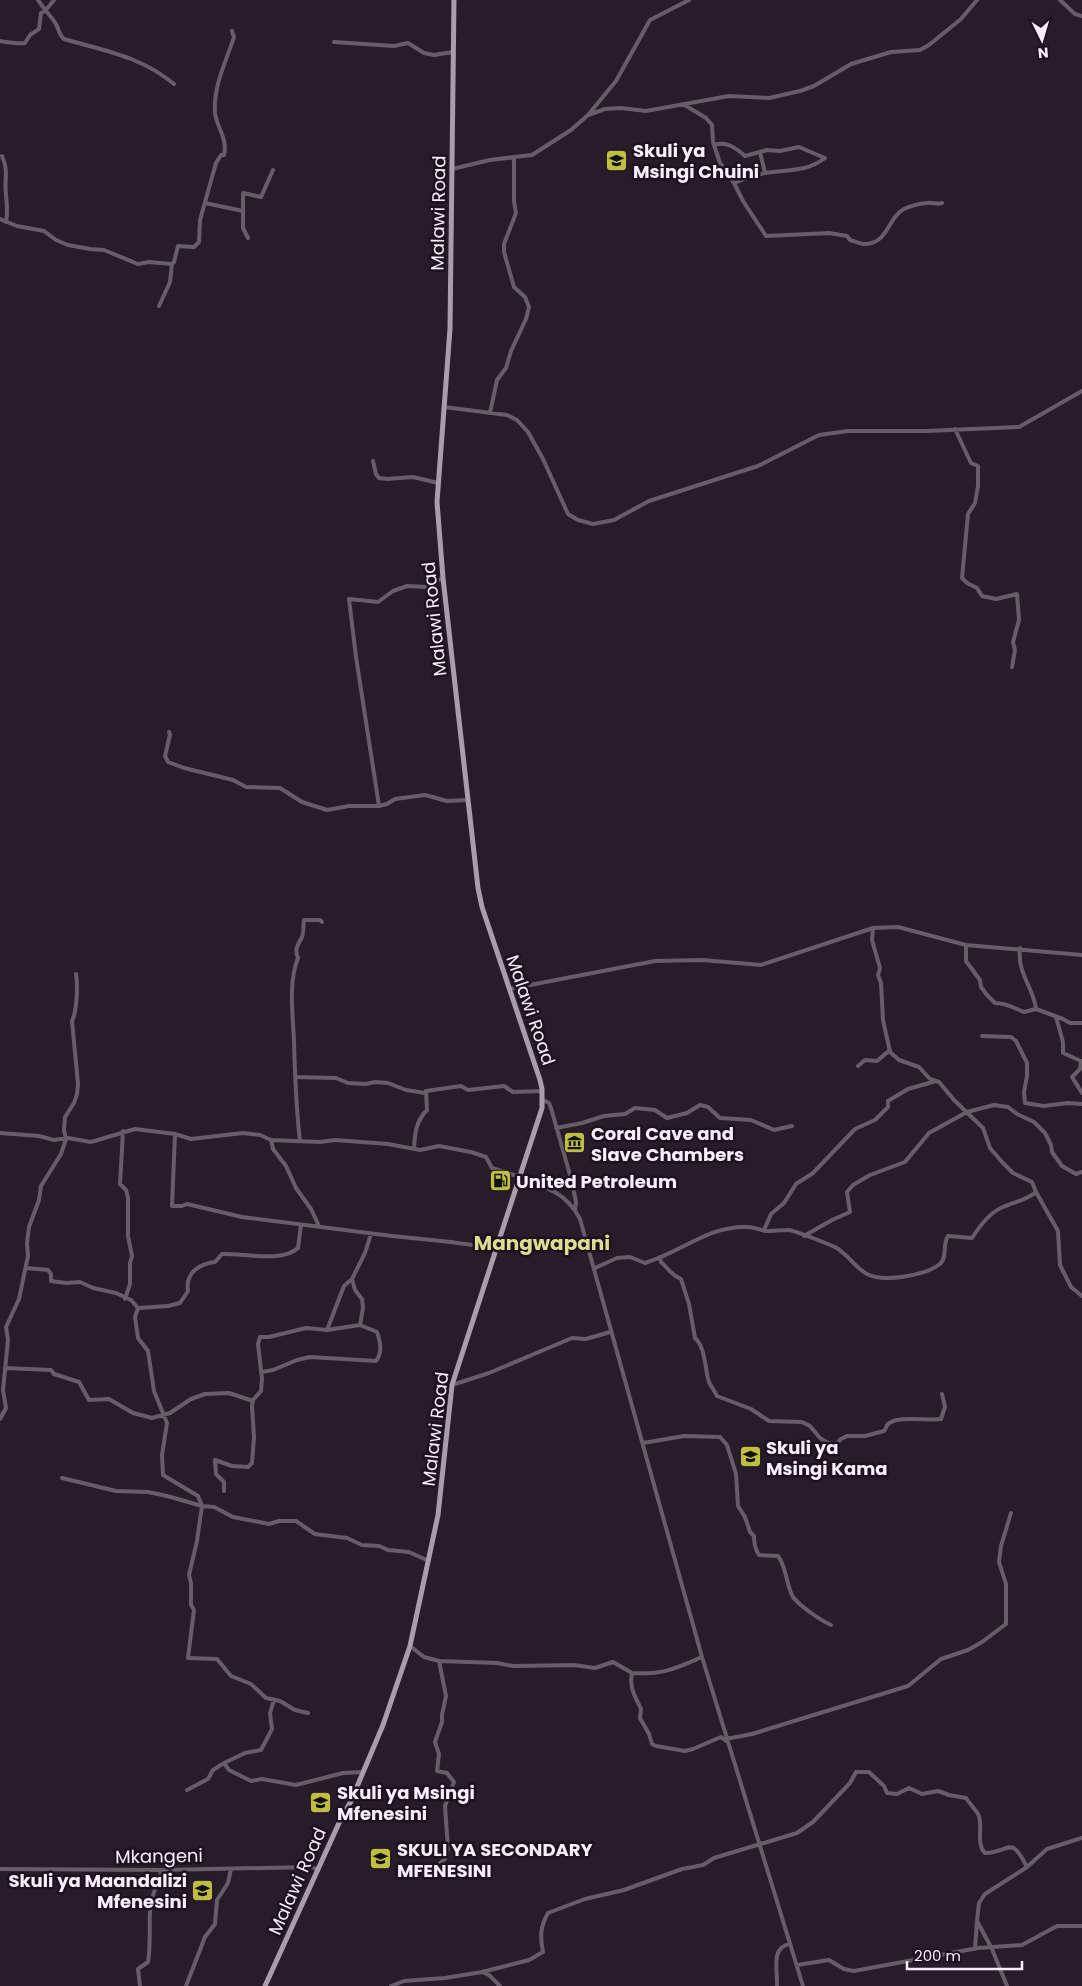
<svg xmlns="http://www.w3.org/2000/svg" width="1082" height="1986" font-family="Poppins,sans-serif">
  <rect width="100%" height="100%" fill="#281c2b"/>
  <g fill="none" stroke-linecap="round" stroke-linejoin="round">
    <path stroke="#655e67" stroke-width="4" d="M38,0c5,8 11,14 16,21 5,6 4,13 10,18 41,12 76,17 110,45
      M1060,0l15,14 7,2
      M0,41c3,1 21,3 25,2l5,-8 9,-6 2,-16 4,-2 9,-11
      M334,42l60,4 14,-3 16,10 10,2 19,-3
      M683,104l23,14 6,7 1,17 7,21 14,20 9,18 23,35 63,-3 18,3 3,4c5,1 10,4 15,4 23,0 23,-27 39,-35 6,-3 17,-6 23,-6 6,-1 9,2 15,0
      M588,115l17,-6 16,-1 25,3 83,-15 40,2 31,-7 14,-5 37,-22 40,-12 29,-2 9,-5 32,-26 16,-19
      M714,145c13,-4 22,3 31,11l22,-6 13,1 19,-4 26,11c-20,15 -38,11 -60,15 -11,2 -21,6 -31,10
      M760,152l5,21
      M2,156c7,15 2,23 4,39 1,9 2,17 0,27
      M452,169l38,-9 42,-5 39,-25 17,-15 28,-34 34,-61 39,-20
      M205,203l38,8v17l5,10
      M243,211v-18l18,4 12,-27
      M0,219l17,7 27,5 12,9 12,5 22,4 14,1 34,14 11,-2 23,2
      M159,306l11,-24 2,-18 2,-2 4,-16 16,1 5,-5 1,-22 16,-57 5,-8h3c4,-16 -7,-27 -9,-42 -2,-27 11,-51 19,-76l-2,-6
      M444,407l63,8 10,5 11,12 15,27 25,55 10,6 15,4 21,-4 35,-19 109,-35 61,-31 29,-4h79l92,-4 63,-36
      M490,413l7,-33 9,-12 5,-17 15,-32 3,-12 -4,-10 -11,-10 -10,-35v-8l12,-31 -2,-12v-42
      M955,429l16,34 7,3v20l-3,17 -7,11 -6,64 5,5 10,5 5,8 14,3 21,-5 2,26 -6,22 2,8 -3,17
      M373,461l3,13 3,4 8,1 26,-2 25,6
      M169,732l1,3 -5,21 3,6 16,6 49,12 13,7 34,1 22,14 25,8 22,-4h30l8,-2 8,-5 30,-4 22,6 20,-1
      M379,806l-23,-149 -7,-58 29,3 15,-11 14,-5 19,1 17,-9
      M873,928l-1,12 8,28 -2,7 3,8 2,37 7,32 9,8 20,7 11,12 9,3 15,18 29,28 7,20 12,14 11,11 19,9 4,10 22,39 2,34 11,22 11,9
      M966,945v16l14,19 1,7 6,8 8,8c12,0 19,5 29,9l12,-3 27,10 7,4h12
      M1020,948c-3,26 13,38 16,61
      M509,989l146,-28 47,-1 59,5 112,-37 25,-1 68,18 116,10
      M1056,1017l7,25v11l18,8 -1,8 -8,8 10,16
      M982,1036l29,1 5,4 11,22v13l-3,16 1,11 19,3 24,-3 14,1
      M858,1066l7,-6 12,1 13,-11
      M295,1077l41,1 12,5 18,1 9,-2 13,1 18,7 19,3
      M543,1100l6,3 2,5 21,74 4,20 -1,8
      M556,1128l26,-5 22,-7 21,-2 10,-6 20,2 12,8 20,-5 13,-8 8,2 12,11 31,2 23,10 18,-4
      M123,1131l-3,53 6,6 2,8v38l4,20 -2,7v21l-5,15
      M0,1133l39,3 15,4 14,-2 23,4 44,-13 40,5 16,5 52,-6 17,2 11,5 49,2 15,-2 53,4 32,6 19,-4 32,6 15,5 6,11 28,9
      M175,1134l-3,72h10l5,-2 55,13 150,19 59,6c16,3 30,2 44,9
      M271,1140l2,9 13,17 10,22 15,21 8,17
      M300,1141c-4,-32 -5,-66 -6,-99 -1,-27 -6,-59 4,-84 -4,-9 0,-13 4,-21 2,-5 1,-12 2,-17h16l2,2
      M414,1148c1,-15 2,-27 13,-38l-1,-19 35,-5 7,4 36,-4 9,6 29,-1
      M519,1179c27,8 47,13 61,40l122,438 101,329
      M764,1230l7,-16 13,-11 12,-19 17,-11 42,-44 20,-9 13,-13v-6l20,-12 28,-8
      M804,1236l28,-16 18,-8 -3,-20 6,-7 17,-10 35,-13 24,-29 38,-21 27,-7 14,2 9,7 17,8 11,11 6,12 1,7 10,14 14,8 6,-2
      M660,1257l1,5c7,6 10,13 20,17l8,25 6,34c11,10 10,33 14,44 2,5 6,9 8,14l34,13 18,12 33,1 8,4 10,12 8,5 8,1 5,-5 6,-3h18l19,-5c2,-2 2,-5 4,-7 9,-9 40,-3 53,-5l4,-12 -3,-13
      M26,1268l22,2 3,4v7l15,2 14,-1 13,6 23,5 15,7 7,8 30,-2 12,-3 8,-12c-3,-18 11,-27 27,-29l7,-8c21,-1 60,9 76,-6l3,-23
      M595,1268l22,-10 13,-1 15,6c37,-11 62,-37 102,-36 7,0 13,3 19,4 8,0 15,-1 23,-1 7,1 39,14 46,17 13,7 20,21 32,27 17,9 59,1 73,-10 8,-7 2,-20 8,-28l24,2c7,-11 18,-26 31,-31 11,-5 24,-7 33,-15
      M352,1279l3,11 7,9 1,9 -3,17
      M138,1308l-3,9 3,21 10,13 6,40 13,32 -5,32 1,20 35,21 4,10 -5,35 -8,34 2,8v22l3,5 -6,48 29,1 14,17 20,8 15,14 14,3 15,9 13,3
      M327,1330l17,-44 8,-7 13,-26 6,-19
      M5,1368l46,2 3,4 25,8 10,18 20,-1 24,14 19,5 18,-5 21,-14 14,-5 24,-1 24,8
      M452,1385l37,-12 83,-35 14,1 24,-7
      M0,1419l6,-11 -3,-18 5,-50 -2,-13 13,-28 9,-43 -1,-13 2,-16 10,-27 2,-14 20,-32 5,-15 -2,-9 1,-13 9,-14 3,-9 1,-10 -6,-63c5,-10 6,-37 4,-47
      M643,1443l41,-7 36,1 7,8 9,29 2,32 7,11 5,15 4,4c0,7 1,13 5,19l19,1c9,12 8,29 15,41 7,9 27,23 38,28
      M62,1478l54,13 32,1 19,4 35,10 12,1 19,10 36,7 10,-3h17l19,13 32,4 15,7 17,1 9,4 21,2 20,9
      M224,1491v-9l-8,-8 -1,-14 17,6 16,1 4,-4 2,-26 -2,-31 1,-6 8,-9 1,-12 -4,-35 2,-7h9l37,-9 21,2 33,-5 17,7c3,9 6,20 -1,29l-66,-4 -13,3 -24,10 -11,2
      M410,1646l14,11 15,4 58,2 16,3 61,-1 21,3 18,-6 19,11
      M702,1657c-28,12 -39,18 -70,16 -3,15 3,23 9,36l-1,9 9,16 3,10 4,2 29,5 8,-2 28,-12 5,4
      M726,1739l26,-5 156,-48 33,-27 27,-9 14,-8 24,-18v-40l-7,-22 2,-16 10,-33
      M224,1763l5,7 22,11 11,-2 34,6 47,-12 20,-1
      M187,1790l21,-11 5,-9 11,-7 21,-10 16,-3 11,-21 -2,-16 4,-13
      M0,1869l162,1 150,-3 6,3
      M427,1874l18,-15 3,-10 -3,-43 9,-24 -7,-9 -10,-2 2,-17 -4,-12 7,-20v-7l4,-19 -7,-35
      M975,1949l2,-28
      M797,1965l32,-5 15,9 10,2 124,-23 44,-3 35,-19h25
      M482,1972l47,-12 14,-8c-3,-15 -3,-25 5,-39l37,-14 39,-9 58,-21 21,-4 11,-7 83,-25 16,-11 37,-39 6,-11h13l15,14 3,7 10,1 12,-6 13,6 16,-3 11,4 17,3c4,6 9,11 12,16 6,10 -3,29 7,39 26,-1 25,-19 42,14
      M140,1986l-2,-17 10,-7c3,-17 1,-34 2,-51 1,-14 7,-28 12,-41
      M186,1986l19,-49 10,-13 2,-24 11,-17 3,-14
      M391,1986l13,-5 41,-3 37,-6 7,3 11,11
      M777,1986c1,-15 -7,-39 13,-42
      M1007,1986l-15,-37 -15,-28 2,-18 6,-9 42,-27 20,-18 35,-11"/>
    <path stroke="#a99cad" stroke-width="5" d="M265,1986l74,-163 12,-22 32,-76 27,-79 28,-131 14,-130 90,-277v-19l-2,-9 -58,-173 -4,-19 -35,-310 -6,-76 13,-173 4,-329"/>
  </g>
  <defs>
    <symbol id="school-square" viewBox="-11 -11 22 22"><rect x="-9" y="-9" width="18" height="18" rx="4" fill="#c0be40" stroke="#1e1222"/><path d="M0-5L7-2L0 1L-7-2ZM-4 1L0 2.5L4 1V4Q0 6-4 4Z" fill="#111"/></symbol>
    <symbol id="museum-square" viewBox="-11 -11 22 22"><rect x="-9" y="-9" width="18" height="18" rx="4" fill="#c0be40" stroke="#1e1222"/><path d="M0-6L6-3V-2H-6V-3ZM-5-1h2V3h-2ZM-1-1h2V3h-2ZM3-1h2V3H3ZM-6 4H6V6H-6Z" fill="#111"/></symbol>
    <symbol id="fuel-square" viewBox="-11 -11 22 22"><rect x="-9" y="-9" width="18" height="18" rx="4" fill="#c0be40" stroke="#1e1222"/><path d="M-5.5-6h7V0h2V4h1.3V-2.5L3-4.5l.8-.8L6-3V5H2.5V1h-1V6h-7ZM-4.2-4.7v3.2H.2V-4.7Z" fill="#111"/></symbol>
  </defs>
  <g fill-rule="evenodd">
    <use href="#school-square" x="604" y="148" width="25" height="25"/>
    <use href="#museum-square" x="562" y="1130" width="25" height="25"/>
    <use href="#fuel-square" x="488" y="1168" width="25" height="25"/>
    <use href="#school-square" x="738" y="1444" width="25" height="25"/>
    <use href="#school-square" x="308" y="1790" width="25" height="25"/>
    <use href="#school-square" x="368" y="1846" width="25" height="25"/>
    <use href="#school-square" x="190" y="1878" width="25" height="25"/>
  </g>
  <g text-anchor="middle" dominant-baseline="central" stroke-width="5" stroke-linejoin="round" paint-order="stroke">
    <g font-size="18" font-weight="bold" fill="#f6eef9" stroke="#1e1222" text-anchor="start">
      <text x="633" y="150">Skuli ya<tspan x="633" dy="21">Msingi Chuini</tspan></text>
      <text x="591" y="1133">Coral Cave and<tspan x="591" dy="21">Slave Chambers</tspan></text>
      <text x="516" y="1181">United Petroleum</text>
      <text x="766" y="1447">Skuli ya<tspan x="766" dy="21">Msingi Kama</tspan></text>
      <text x="337" y="1792">Skuli ya Msingi<tspan x="337" dy="21">Mfenesini</tspan></text>
      <text x="397" y="1849">SKULI YA SECONDARY<tspan x="397" dy="21">MFENESINI</tspan></text>
      <text x="187" y="1880" text-anchor="end">Skuli ya Maandalizi<tspan x="187" dy="21">Mfenesini</tspan></text>
    </g>
    <g font-size="18" fill="#f6eef9" stroke="#1e1222">
      <text transform="translate(438 213) rotate(-89)">Malawi Road</text>
      <text transform="translate(434 619) rotate(-96)">Malawi Road</text>
      <text transform="translate(531 1010) rotate(71)">Malawi Road</text>
      <text transform="translate(435 1429) rotate(-83)">Malawi Road</text>
      <text transform="translate(159 1856) rotate(-1)">Mkangeni</text>
      <text transform="translate(297 1881) rotate(-66)">Malawi Road</text>
    </g>
    <g font-size="20" font-weight="bold" fill="#dede8f" stroke="#1e1222">
      <text x="542" y="1243">Mangwapani</text>
    </g>
  </g>
  <g transform="translate(1042 40) rotate(175)" stroke="#1e1222" stroke-width="4" paint-order="stroke">
  <path d="M0-4L9 19L0 12L-9 19Z" fill="#f6eef9"/>
  <text y="-8" font-size="14" font-weight="bold" text-anchor="middle" fill="#f6eef9">N</text>
  </g>
  <path d="M907 1961v8h115v-8" fill="none" stroke="#f6eef9" stroke-width="2.5"/>
  <text x="914" y="1961" font-size="15" fill="#f6eef9" stroke="#1e1222" stroke-width="4" paint-order="stroke">200 m</text>
</svg>
